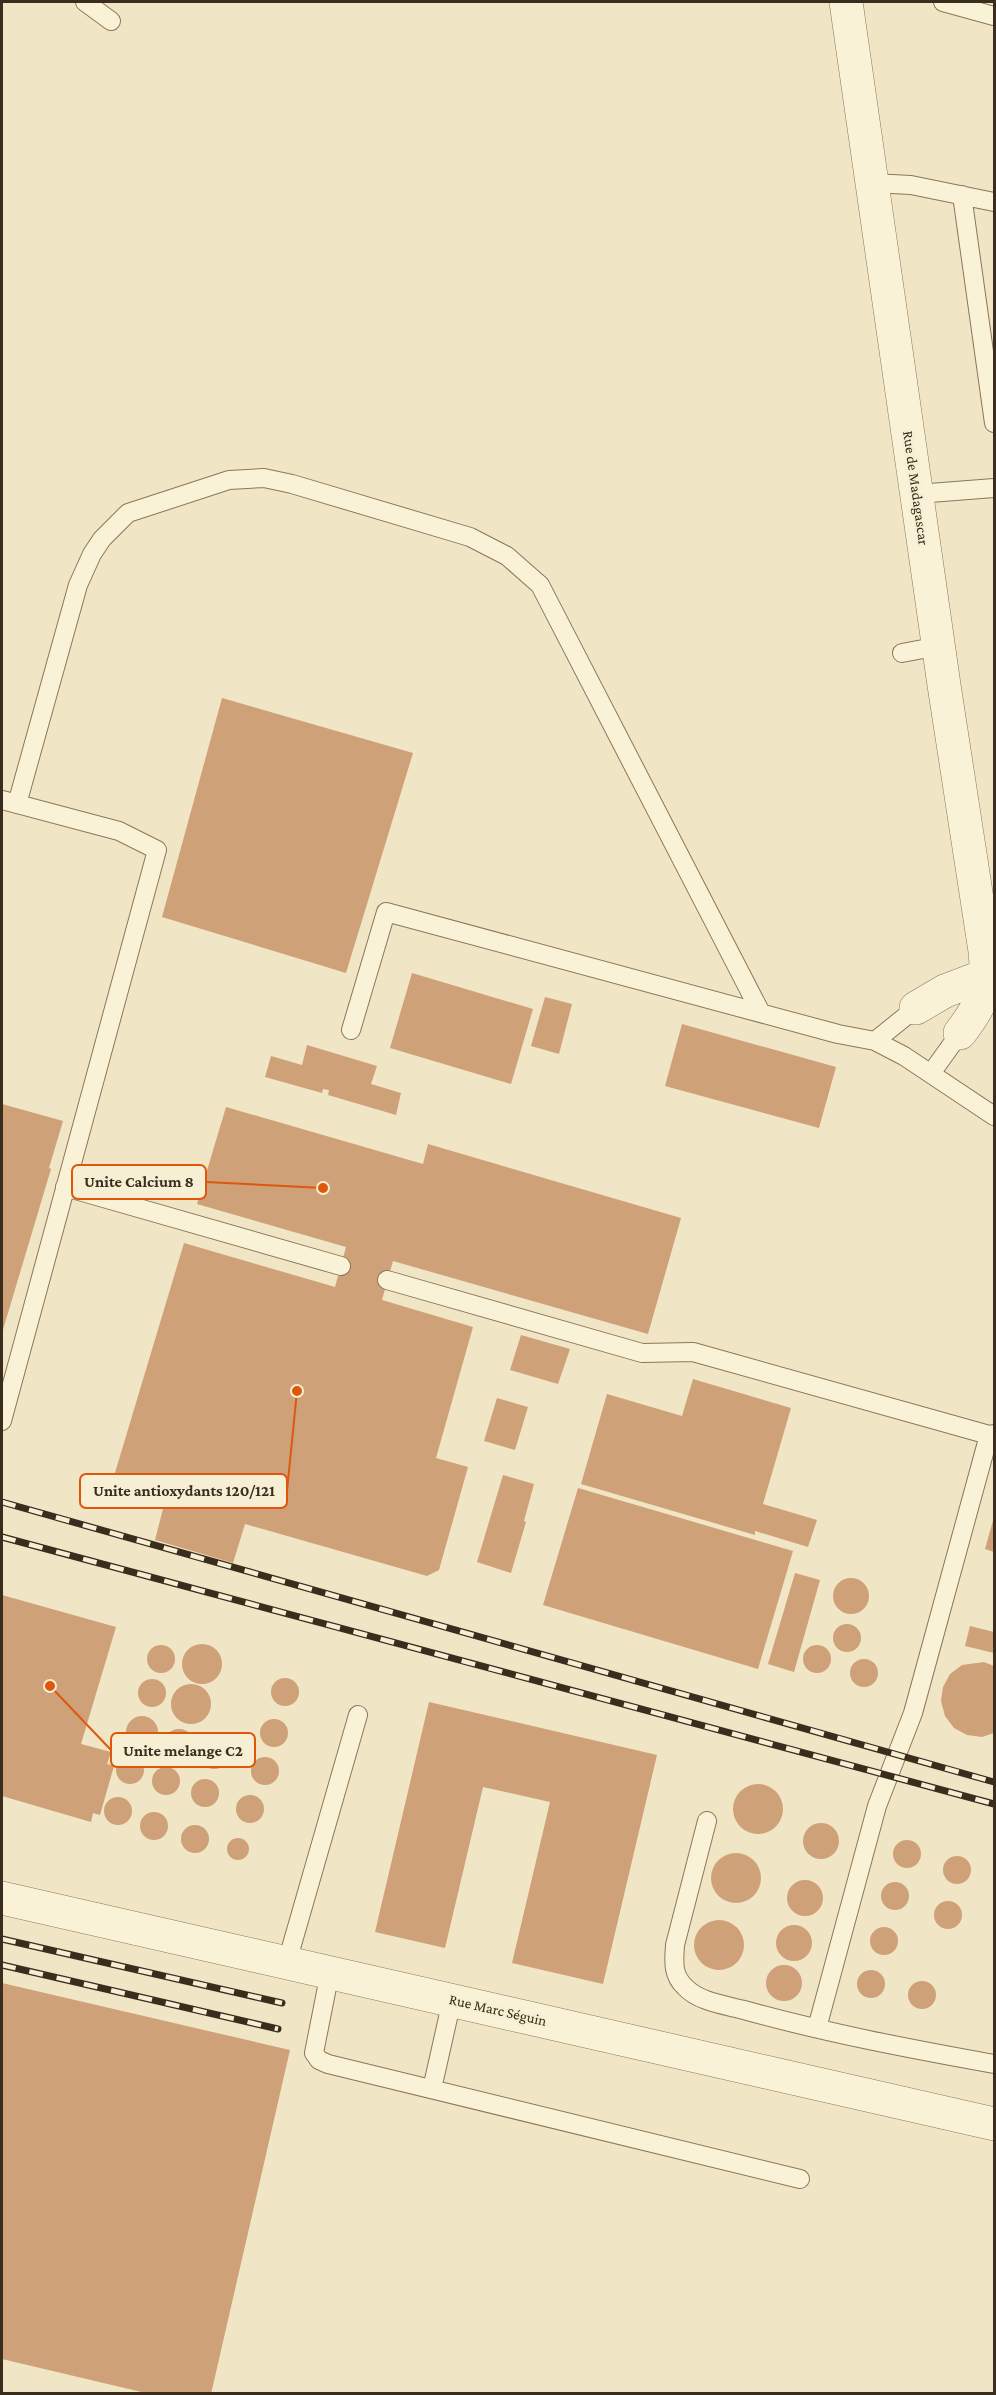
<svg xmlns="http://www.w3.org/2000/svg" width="996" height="2395" font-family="'Crimson Pro',serif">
  <rect width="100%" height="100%" fill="#f0e5c4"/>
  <path fill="#cfa178" d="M222,698l191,55 -67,220 -184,-56z
    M412,973l121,36 -22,75 -121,-36z
    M545,997l27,7 -13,50 -28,-8z
    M682,1024l154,43 -17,61 -154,-42z
    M307,1045l70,21 -6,18 30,9 -5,22 -68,-20 1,-5 -6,-1 -1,4 -57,-16 6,-21 31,9z
    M2,1104l61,17 -14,47 2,1 -49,164z
    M226,1107l197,57 5,-20 253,74 -33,116 -255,-73 -11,39 91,27 -37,131 32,9 -29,103 -12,6 -182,-52 -12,39 -78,-23 10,-39 -54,-15 73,-243 151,44 11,-40 -149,-43z
    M521,1335l49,14 -12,35 -48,-14z
    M693,1379l98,29 -28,96 54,16 -9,27 -53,-16v4l-174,-51 26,-90 75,22z
    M497,1398l31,9 -13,43 -31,-9z
    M503,1475l31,9 -10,37 2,1 -15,51 -34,-11z
    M578,1488l215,63 -35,118 -215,-64z
    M994,1517v35l-9,-3z
    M795,1573l25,7 -26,92 -26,-8z
    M833 1596a18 18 0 1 1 36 0a18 18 0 1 1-36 0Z
    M2,1595l114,32 -35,117 30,8 -4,12 7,2 -14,49 -7,-2 -2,9 -89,-26z
    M833 1638a14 14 0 1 1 28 0a14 14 0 1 1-28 0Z
    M970,1626l24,6v21l-29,-7z
    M182 1664a20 20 0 1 1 40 0a20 20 0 1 1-40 0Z
    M803 1659a14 14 0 1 1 28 0a14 14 0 1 1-28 0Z
    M147 1659a14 14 0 1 1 28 0a14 14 0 1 1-28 0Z
    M850 1673a14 14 0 1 1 28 0a14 14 0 1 1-28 0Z
    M984,1662l10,4v67l-12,4 -15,-2 -13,-7 -9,-12 -4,-15 2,-14 7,-13 12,-9z
    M271 1692a14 14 0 1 1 28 0a14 14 0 1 1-28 0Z
    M138 1693a14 14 0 1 1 28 0a14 14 0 1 1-28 0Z
    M171 1704a20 20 0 1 1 40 0a20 20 0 1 1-40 0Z
    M429,1702l228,53 -54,229 -91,-21 38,-161 -67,-15 -38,161 -70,-16z
    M126 1732a16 16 0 1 1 32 0a16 16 0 1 1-32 0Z
    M260 1733a14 14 0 1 1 28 0a14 14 0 1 1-28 0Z
    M163 1745a16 16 0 1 1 32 0a16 16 0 1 1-32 0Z
    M198 1753a16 16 0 1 1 32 0a16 16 0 1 1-32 0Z
    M116 1770a14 14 0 1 1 28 0a14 14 0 1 1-28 0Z
    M251 1771a14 14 0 1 1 28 0a14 14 0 1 1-28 0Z
    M152 1781a14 14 0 1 1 28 0a14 14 0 1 1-28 0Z
    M191 1793a14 14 0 1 1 28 0a14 14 0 1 1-28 0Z
    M733 1809a25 25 0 1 1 50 0a25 25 0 1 1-50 0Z
    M236 1809a14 14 0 1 1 28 0a14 14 0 1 1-28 0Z
    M104 1811a14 14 0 1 1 28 0a14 14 0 1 1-28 0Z
    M140 1826a14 14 0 1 1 28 0a14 14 0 1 1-28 0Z
    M803 1841a18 18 0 1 1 36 0a18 18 0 1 1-36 0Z
    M181 1839a14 14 0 1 1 28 0a14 14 0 1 1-28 0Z
    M227 1849a11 11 0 1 1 22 0a11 11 0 1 1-22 0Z
    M893 1854a14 14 0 1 1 28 0a14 14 0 1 1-28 0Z
    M711 1878a25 25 0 1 1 50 0a25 25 0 1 1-50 0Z
    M943 1870a14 14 0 1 1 28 0a14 14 0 1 1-28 0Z
    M787 1898a18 18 0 1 1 36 0a18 18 0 1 1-36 0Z
    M881 1896a14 14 0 1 1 28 0a14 14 0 1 1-28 0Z
    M934 1915a14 14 0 1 1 28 0a14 14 0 1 1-28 0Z
    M694 1945a25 25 0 1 1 50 0a25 25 0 1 1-50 0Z
    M776 1943a18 18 0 1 1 36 0a18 18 0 1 1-36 0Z
    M870 1941a14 14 0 1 1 28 0a14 14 0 1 1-28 0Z
    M766 1983a18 18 0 1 1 36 0a18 18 0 1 1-36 0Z
    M857 1984a14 14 0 1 1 28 0a14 14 0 1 1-28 0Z
    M908 1995a14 14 0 1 1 28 0a14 14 0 1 1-28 0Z
    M2,1983l288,67 -79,344h-61l-148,-35z"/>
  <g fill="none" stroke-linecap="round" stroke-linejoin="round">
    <defs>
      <path id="lane" d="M85,2l26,19
        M943,2l51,14
        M872,183l39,2 83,17
        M962,195l32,228
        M917,494l77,-6
        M902,653l37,-7
        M2,800l117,31 38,19 -155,571
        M17,804l61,-219 14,-31 10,-15 26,-26 101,-33 35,-2 28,6 178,53 37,19 33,29 221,428
        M351,1030l35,-118 452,122 37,7 29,15 90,60
        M875,1041l41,-33
        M932,1072l28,-39
        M65,1187l276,79
        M387,1280l255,73 51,-1 296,83
        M707,1821l-32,124c-1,16 -3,30 10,42 14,15 40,18 59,23 82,23 167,39 250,54
        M287,1962l71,-247
        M330,1972l-16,81 5,7 9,4 472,115
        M817,2028l60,-222 36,-93 76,-278 5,-1
        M432,2089l20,-89"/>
      <path id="street" d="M846,2l98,683 41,266c4,38 -2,52 -25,82
        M916,1008l29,-17 42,-16
        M2,1898l992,226"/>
    </defs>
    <use href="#lane" stroke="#8b7759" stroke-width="20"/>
    <use href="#street" stroke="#8b7759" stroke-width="34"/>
    <use href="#lane" stroke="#faf2d7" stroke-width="18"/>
    <use href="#street" stroke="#faf2d7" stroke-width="33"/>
    <defs>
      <path id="rail" d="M2,1502l992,280
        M2,1537l992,267
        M2,1939l280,64
        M2,1965l276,64"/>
    </defs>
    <use href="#rail" stroke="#3b2d1e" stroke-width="7"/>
    <use href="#rail" stroke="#f7efd3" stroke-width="4.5" stroke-dasharray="14" stroke-linecap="butt"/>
  </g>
  <g text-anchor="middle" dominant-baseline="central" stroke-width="5" stroke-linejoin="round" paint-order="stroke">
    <g font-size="15" fill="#3b2d1e" stroke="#f7efd3">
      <text transform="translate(916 488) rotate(82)">Rue de Madagascar</text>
      <text transform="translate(498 2010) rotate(13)">Rue Marc Séguin</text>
    </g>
  </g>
  <path fill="none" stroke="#df570d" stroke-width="2" d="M323 1188L206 1182M297 1391L287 1491M50 1686L111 1750"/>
  <g fill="#df570d" stroke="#f7efd3" stroke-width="2">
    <circle cx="323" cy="1188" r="6"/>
    <circle cx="297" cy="1391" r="6"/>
    <circle cx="50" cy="1686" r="6"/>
  </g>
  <g fill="#f7efd3" stroke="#df570d" stroke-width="2">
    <rect x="72" y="1165" width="134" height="34" rx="6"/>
    <rect x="80" y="1474" width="207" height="34" rx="6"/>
    <rect x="111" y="1733" width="144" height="34" rx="6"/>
  </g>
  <g font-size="16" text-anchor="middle" font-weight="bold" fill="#3b2d1e">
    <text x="139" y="1187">Unite Calcium 8</text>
    <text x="184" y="1496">Unite antioxydants 120/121</text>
    <text x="183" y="1756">Unite melange C2</text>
  </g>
  <rect width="996" height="2395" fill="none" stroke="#3b2d1e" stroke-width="6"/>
</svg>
